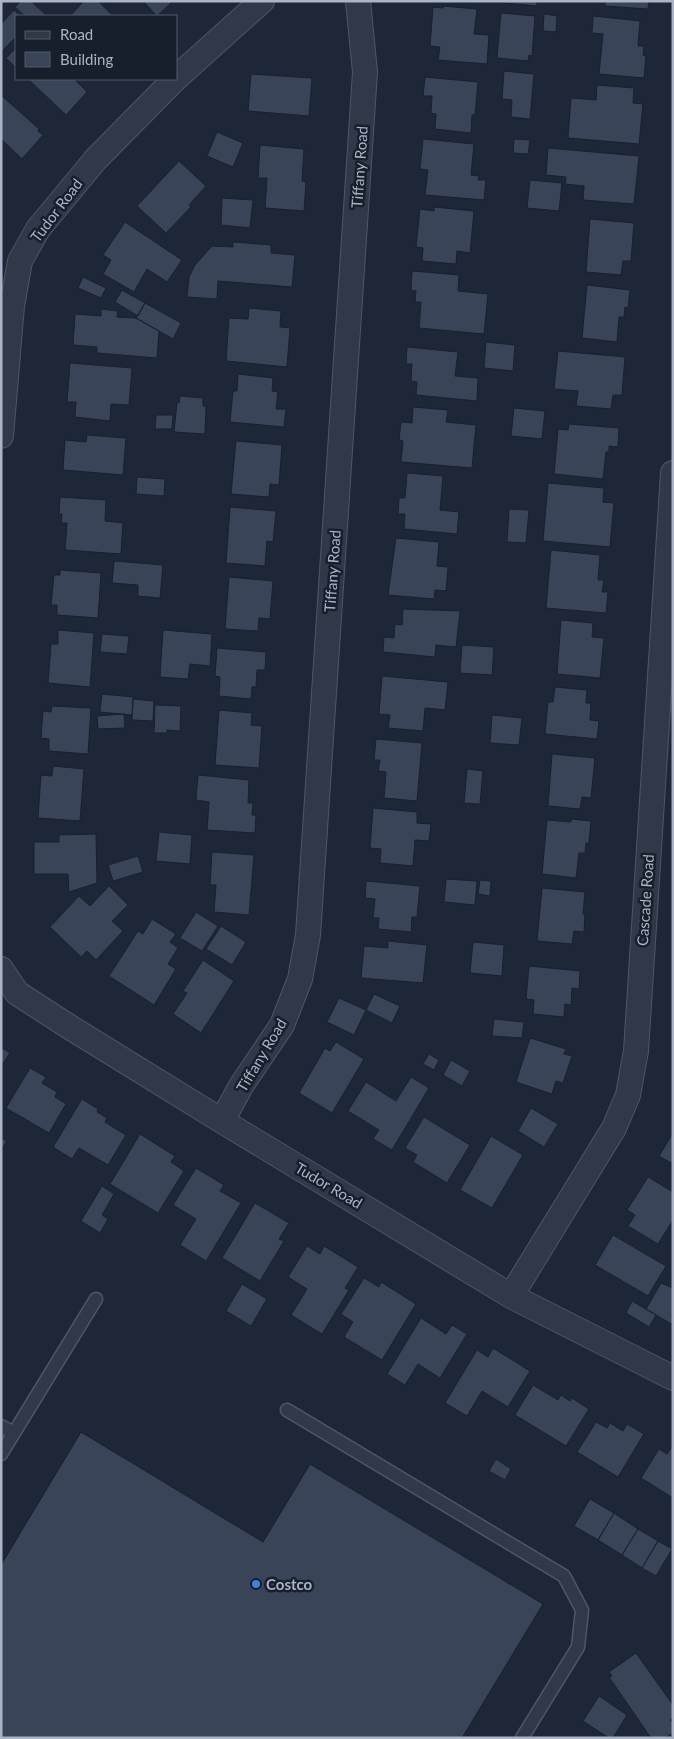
<svg xmlns="http://www.w3.org/2000/svg" width="674" height="1739" font-family="Lato,sans-serif">
  <rect width="100%" height="100%" fill="#1d2738"/>
  <path fill="#394459" stroke="#19202f" d="M21,1h10l16,15h-22l-10,-9z
    M84,1h14l15,15h-43z
    M143,1h30l-16,15z
    M505,1h32v5l-32,-3z
    M605,1h44l-1,8 -43,-3z
    M443,6l34,3 -3,25 15,1 -2,29 -49,-4 2,-13 -10,-1 3,-39 10,1z
    M14,10l6,6h-4v21l-15,15v-28z
    M501,13l34,3 -3,40 -3,-1 -1,6 -31,-3z
    M544,14l13,2 -1,16 -13,-1z
    M593,16l47,5 -2,25h6l-1,9 3,1 -2,22 -45,-4 4,-40 -11,-1z
    M16,48v20l-10,-10z
    M504,71l30,3 -4,45 -19,-2 1,-17 -10,-1z
    M251,74l61,4 -3,38 -61,-5z
    M425,77l53,5 -3,33h-3l-1,18 -36,-4 1,-15 -5,-1 1,-17h-9z
    M28,79h46l13,13 -21,23z
    M597,85l37,3 -1,15 10,1 -4,40 -71,-6 3,-40 25,2z
    M1,95l38,34 -1,2 5,4 -21,24 -21,-20z
    M217,132l26,11 -10,24 -26,-11z
    M423,139l51,5 -3,31 8,1 -1,4h8l-2,20 -59,-5 3,-25 -8,-1z
    M514,139l16,1 -2,14 -15,-1z
    M260,145l44,4 -2,32 4,1 -2,29 -39,-3 2,-30h-9z
    M548,148l91,8 -5,48 -51,-4 1,-14 -19,-2 1,-7 -20,-2z
    M179,161l27,25 -17,19 2,2 -25,26 -29,-27z
    M530,180l32,3 -3,28 -32,-3z
    M222,198l31,2 -3,28 -29,-3z
    M434,207l40,4 -4,42 -13,-2 -1,13 -34,-3 1,-13 -7,-1 4,-38 14,2z
    M590,219l44,4 -3,38h-8l-2,14 -35,-3z
    M125,222l57,38 -15,22 -20,-13 -13,23 -31,-18 8,-14 -8,-5z
    M233,242l38,3v8l24,2 -3,32 -74,-6 -1,18 -30,-2 2,-20 6,-12 17,-19 21,1z
    M412,271l47,4 -1,16 30,3 -4,40 -65,-6 2,-26h-6l1,-11 -5,-1z
    M83,277l23,11 -5,10 -23,-10z
    M587,285l43,5 -2,18 -3,-1 -1,10h-5l-2,25 -35,-4z
    M122,290l23,13 -7,13 -23,-14z
    M145,303l36,20 -8,16 -37,-21z
    M249,308l32,3 -1,16 10,1 -3,39 -61,-6 3,-43 19,1z
    M101,309l17,2 -1,6 19,1 23,13 -2,27 -60,-5v-6l-24,-2 2,-31 26,2z
    M486,342l29,3 -2,26 -29,-3z
    M407,347l51,5 -3,24 23,2 -1,23 -61,-6 1,-13 -6,-1 1,-17h-6z
    M558,351l67,6 -3,38h-9l-2,14 -35,-3 2,-15 -24,-2z
    M70,363l62,5 -3,37 -18,-1 -1,17 -35,-4 1,-15h-9z
    M238,374l35,4 -1,13 6,1 -2,17h10l-2,18 -54,-5 3,-31h4z
    M180,396l23,2v8h3l-1,28 -31,-2 3,-30 2,1z
    M413,407l35,3 -2,12 30,3 -4,43 -71,-6 2,-21 -4,-1 2,-18 11,1z
    M514,408l31,3 -3,28 -31,-3z
    M156,415h17l-1,14h-17z
    M569,424l50,4 -1,19 -9,-1v6h-3l-3,27 -49,-5 4,-45 10,1z
    M87,435l39,3 -3,37 -60,-5 2,-30 21,2z
    M236,441l46,4 -3,40 -9,-1 -1,13 -38,-3z
    M407,473l36,3 -3,34 19,2 -2,22 -53,-5 1,-15h-7l1,-16h6z
    M137,477l28,2 -1,17 -28,-2z
    M548,483l56,5 -1,14 11,1 -4,44 -67,-6z
    M60,497l46,3 -1,21 18,2 -2,31 -56,-4 2,-27h-6l1,-9h-3z
    M230,507l46,4 -3,31 -6,-1 -2,25 -39,-3z
    M509,509l20,1 -3,33 -19,-1z
    M396,538l43,4 -2,24 11,1 -2,24 -11,-1 -1,9 -46,-4z
    M551,550l49,5 -2,25h6l-2,12h6l-2,21 -60,-5z
    M114,561l49,4 -3,33 -22,-2v-11l-26,-2z
    M60,570l41,3 -3,45 -41,-3v-10h-6l3,-30h6z
    M229,577l44,4 -3,38 -11,-1 -1,13 -33,-2z
    M403,609l57,2 -4,36 -20,-2 -1,12 -52,-5 1,-15 10,1 1,-14 7,1z
    M561,620l32,3 -1,14 12,1 -4,40 -43,-4z
    M58,630l36,3 -4,54 -42,-4 3,-39h7z
    M163,630l49,4 -2,32 -20,-2 -2,15 -28,-2z
    M102,634l27,2 -2,18 -27,-2z
    M462,645l32,2 -2,28 -32,-2z
    M217,648l49,4 -1,18h-8l-1,17h-4l-1,12 -32,-3 1,-19 -5,-1z
    M382,676l66,6 -3,28 -20,-2 -2,23 -35,-3 2,-13 -11,-1z
    M555,687l32,3 -1,13h5l-1,17 9,1 -2,18 -52,-5 3,-32h5z
    M102,694l31,3 -1,18 -32,-3z
    M133,699l21,2 -1,20 -21,-1z
    M155,705l26,1 -1,25 -13,-1v3h-13z
    M52,706l39,2 -3,46 -39,-3v-12l-8,-1 2,-27 8,1z
    M219,710l33,3 -1,12 11,1 -3,42 -44,-3z
    M124,714l1,14 -27,1 -1,-13z
    M492,715l30,3 -3,27 -29,-2z
    M376,739l46,4 -5,58 -33,-3 2,-26 -8,-1 2,-11h-6z
    M552,754l43,4 -4,40 -9,-1 -2,12 -32,-3z
    M53,766l31,3 -4,52 -42,-3 3,-43 11,1z
    M467,769l16,2 -3,33 -16,-1z
    M198,775l51,5 -1,23h5l-1,12h4l-1,18 -48,-3 2,-28 -13,-2z
    M373,808l44,4v11l14,1 -2,17 -14,-1 -2,26 -33,-3 1,-14 -11,-1z
    M571,819l20,2 -2,22h-3l-1,10h-6l-3,25 -34,-4 5,-54 24,2z
    M159,832l33,3 -2,29 -34,-3z
    M96,834l1,49 -28,9 -1,-18h-34v-32h25v-7z
    M212,852l42,3 -5,60 -35,-3 2,-27h-6z
    M138,856l5,16 -30,9 -5,-16z
    M446,879l31,2 -2,24 -31,-3z
    M480,880l11,1 -1,15 -12,-2z
    M366,881l54,5 -3,31h-5l-1,15 -33,-3 1,-11h-6l2,-19 -10,-1z
    M109,886l19,19 -16,16 11,10 -27,29 -9,-9 -6,6 -31,-30 29,-31 11,10z
    M542,888l43,4 -2,22h2l-1,18 -10,-1 -2,13 -35,-3z
    M196,912l22,14 -16,25 -22,-13z
    M152,919l24,15 -6,8 8,6 -10,16 8,5 -22,36 -45,-29 29,-45 5,3z
    M221,926l25,16 -14,23 -26,-16z
    M388,941l39,4 -4,38 -62,-5 3,-32 24,2z
    M473,942l31,3 -2,31 -32,-3z
    M203,960l31,21 -33,52 -28,-19 14,-21 -4,-2z
    M529,966l51,5 -1,18 -7,-1 -1,17 -6,-1 -1,13 -31,-3 1,-14 -8,-1z
    M374,994l26,12 -8,17 -26,-13z
    M339,998l27,12 -12,25 -27,-13z
    M494,1019l30,3 -2,16 -30,-2z
    M530,1038l36,11 -2,5 8,2 -9,27 -7,-2 -4,13 -36,-12z
    M336,1042l28,17 -32,54 -33,-20 26,-45 5,3z
    M1,1047l9,6 -9,13z
    M429,1054l10,6 -5,10 -11,-6z
    M451,1060l19,11 -8,15 -19,-11z
    M30,1068l16,9 -4,6 15,9 -2,5 11,7 -17,29 -43,-25z
    M411,1077l18,11 -37,62 -19,-11 6,-9 -31,-19 18,-29 30,19z
    M82,1099l16,10 -1,3 10,6 -2,4 21,13 -18,30 -29,-17 -7,11 -19,-12z
    M531,1108l27,16 -14,23 -26,-16z
    M424,1117l46,28 -23,38 -34,-21 4,-7 -12,-7z
    M673,1133v31l-14,-8z
    M140,1134l35,22 -4,6 13,9 -26,42 -48,-29z
    M491,1136l32,19 -31,53 -32,-18z
    M1,1138l6,3 -6,9z
    M196,1168l28,17 -4,6 21,12 -35,58 -26,-16 16,-26 -23,-14z
    M648,1177l25,15v28l-15,24 -30,-18 7,-11 -8,-5z
    M102,1186l12,8 -12,21 6,4 -8,14 -19,-12z
    M255,1203l34,20 -10,16 5,2 -24,40 -38,-23z
    M613,1235l53,31 -18,30 -53,-31z
    M307,1246l13,8 4,-8 34,21 -13,21 4,2 -27,44 -31,-19 16,-26 -19,-12z
    M364,1278l15,9 2,-5 35,22 -34,56 -38,-23 9,-15 -12,-8z
    M661,1283l12,5v37l-27,-16z
    M242,1284l25,15 -16,27 -25,-15z
    M632,1301l24,14 -7,12 -23,-14z
    M421,1318l25,16 6,-9 15,9 -27,44 -22,-14 -13,21 -18,-11z
    M493,1348l37,23 -22,36 -26,-16 -15,25 -22,-13 32,-53 11,7z
    M533,1385l25,15 3,-5 9,6 2,-3 17,11 -23,37 -51,-31z
    M596,1422l11,6 3,-5 13,8 4,-7 17,10 -26,43 -41,-25z
    M81,1432l182,110 47,-78 233,140 -81,134h-461v-173z
    M673,1445v53l-32,-20 18,-29 8,5z
    M496,1459l15,10 -6,11 -16,-9z
    M590,1499l24,14 -16,27 -24,-14z
    M614,1513l24,16 -16,26 -24,-15z
    M638,1529l20,12 -16,27 -20,-13z
    M658,1541l14,8 -16,27 -14,-8z
    M636,1653l37,52v13l-3,2 3,3v10l-8,5h-14l-42,-61 3,-1 -3,-4z
    M599,1696l28,19 -14,23h-4l-26,-17z"/>
  <g fill="none" stroke-linecap="round" stroke-linejoin="round">
    <defs>
      <path id="service" d="M287,1410l277,166 18,34 -4,37 -56,91
        M1,1426l13,7
        M1,1454l95,-155"/>
      <path id="minor" d="M176,78l86,-77
        M1,436l11,-130 8,-45 18,-32 58,-70 79,-80
        M1,969l16,24 51,33 154,95 289,175 162,82
        M222,1121l19,-35 41,-61 18,-46 8,-44 57,-863 -7,-71
        M511,1296l103,-168 14,-33 8,-44 37,-578"/>
    </defs>
    <use href="#service" stroke="#4f5667" stroke-width="15"/>
    <use href="#minor" stroke="#4f5667" stroke-width="26"/>
    <use href="#service" stroke="#313948" stroke-width="12"/>
    <use href="#minor" stroke="#313948" stroke-width="24"/>
  </g>
  <circle fill="#3f7fe0" stroke="#171e2c" stroke-width="2" cx="256" cy="1584" r="5"/>
  <g text-anchor="middle" dominant-baseline="central" stroke-width="5" stroke-linejoin="round" paint-order="stroke">
    <g font-size="15" fill="#abb3c6" stroke="#171e2c">
      <text transform="translate(359 167) rotate(-86)">Tiffany Road</text>
      <text transform="translate(56 210) rotate(-53)">Tudor Road</text>
      <text transform="translate(332 571) rotate(-86)">Tiffany Road</text>
      <text transform="translate(645 900) rotate(-86)">Cascade Road</text>
      <text transform="translate(261 1055) rotate(-59)">Tiffany Road</text>
      <text transform="translate(329 1185) rotate(31)">Tudor Road</text>
    </g>
    <g font-size="15" font-weight="bold" fill="#abb3c6" stroke="#171e2c" text-anchor="start">
      <text x="266" y="1584">Costco</text>
    </g>
  </g>
  <rect width="674" height="1739" fill="none" stroke="#abb3c6" stroke-width="5"/>
  <rect x="15" y="15" width="162" height="65" fill="#171e2c" stroke="#525a6a"/>
  <rect x="25" y="31" width="25" height="8" fill="#313948" stroke="#525a6a"/>
  <text x="60" y="40" font-size="15" fill="#abb3c6">Road</text>
  <rect x="25" y="52" width="25" height="15" fill="#394459" stroke="#525a6a"/>
  <text x="60" y="65" font-size="15" fill="#abb3c6">Building</text>
</svg>
